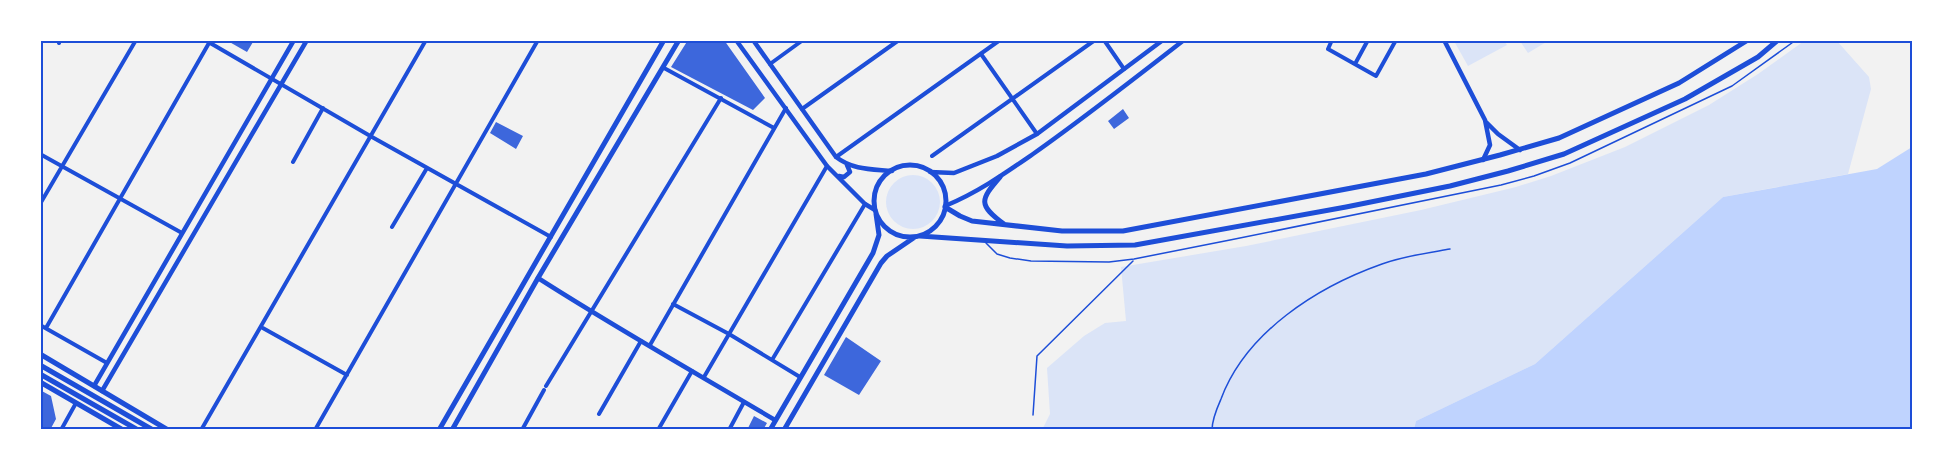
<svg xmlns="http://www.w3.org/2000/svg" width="1953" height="470" font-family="Signika,sans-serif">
  <rect width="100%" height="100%" fill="#f2f2f2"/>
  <path fill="#dbe4f7" d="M1454,41h50l3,4 -39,21z
    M1520,41h28l-20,12z
    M1804,41h33l32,36 2,12 -23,85 -125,23 -188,167 -119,57 -2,8 -372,1 8,-16 -3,-46 37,-32 21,-13 21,-2 -5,-54 125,-21 175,-36 95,-23 35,-11 74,-29 84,-42 49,-31z
    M886 202a27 27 0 1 1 54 0a27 27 0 1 1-54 0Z"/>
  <path fill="#bfd3fe" d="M1912,147v282h-498l2,-8 119,-57 188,-167 154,-28z"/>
  <path fill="#3d67dc" d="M226,40h25l2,2 -6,10z
    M688,40h36l41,58 -12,12 -82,-43z
    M1123,109l6,9 -15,11 -6,-8z
    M496,122l27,14 -7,13 -26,-16z
    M846,337l35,24 -22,34 -35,-20z
    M40,390l11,6 5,23 -6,11h-10z
    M754,416l13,7 -4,7h-16z"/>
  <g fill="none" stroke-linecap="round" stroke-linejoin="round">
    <path stroke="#1d4ed8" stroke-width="1.5" d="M1212,430c0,-11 5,-22 9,-31 25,-67 96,-112 161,-135 22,-8 45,-11 68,-15"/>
    <path stroke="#1d4ed8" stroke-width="1.5" d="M986,243l11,11 13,4 21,3 78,1 25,-3 96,-19 271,-55 33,-9 36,-13 162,-77 64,-46
      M1033,415l4,-59 96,-95"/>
    <path stroke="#1d4ed8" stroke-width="4" d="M205,40l167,97 179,100
      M1104,40l20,29
      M1332,40l-4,9 48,27 20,-36
      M59,43l1,-3
      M981,54l56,80
      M770,64l33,-24
      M1355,64l13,-24
      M664,68l110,60
      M802,109l97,-69
      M40,154l142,79
      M932,156l163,-116
      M836,157l164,-117
      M293,162l30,-54
      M40,204l96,-164
      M392,227l35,-59
      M673,304l56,30 71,43
      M40,325l67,38
      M261,327l86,48
      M46,328l163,-285
      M650,345l136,-237
      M772,360l93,-156
      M704,377l123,-211
      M546,386l175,-288
      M599,414l42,-73
      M61,430l15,-27
      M201,430l225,-390
      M315,430l223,-390
      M522,430l22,-40
      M658,430l34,-59
      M729,430l15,-28"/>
    <path stroke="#1d4ed8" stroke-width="4.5" d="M736,40l91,126 38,38 10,6
      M753,40l83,117c17,13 35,12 56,14
      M1444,40l41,80 5,25 -7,15
      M1486,122l12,12 22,16
      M930,172l24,1 43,-17 40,-22 126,-94
      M839,176l5,1 6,-5 -3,-7
      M945,206c32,-13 59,-32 88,-52 51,-36 101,-75 151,-114
      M538,278c78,50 158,95 237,142
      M94,386l200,-346
      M102,391l205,-351"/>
    <path stroke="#1d4ed8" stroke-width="5" d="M40,354l128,76
      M40,365l113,65
      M40,374l98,56
      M40,382l83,48"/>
    <path stroke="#1d4ed8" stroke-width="5" d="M874 201a36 36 0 1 1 72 0a36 36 0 1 1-72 0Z
      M1000,177c-20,23 -22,28 4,47
      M945,207l15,9 12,5 90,10h61l303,-57 74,-19 59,-17 120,-55 69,-43
      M920,236l147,10 68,-1 211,-38 104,-21 58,-15 56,-17 121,-55 73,-42 20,-17
      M439,430l225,-390
      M452,430l86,-152 141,-238
      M770,430l103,-177 6,-18 -3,-21
      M784,430l97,-167 6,-7 28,-19"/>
  </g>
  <rect width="1953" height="470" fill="none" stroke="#ffffff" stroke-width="84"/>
  <rect x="42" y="42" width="1869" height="386" fill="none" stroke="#1d4ed8" stroke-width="2"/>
</svg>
